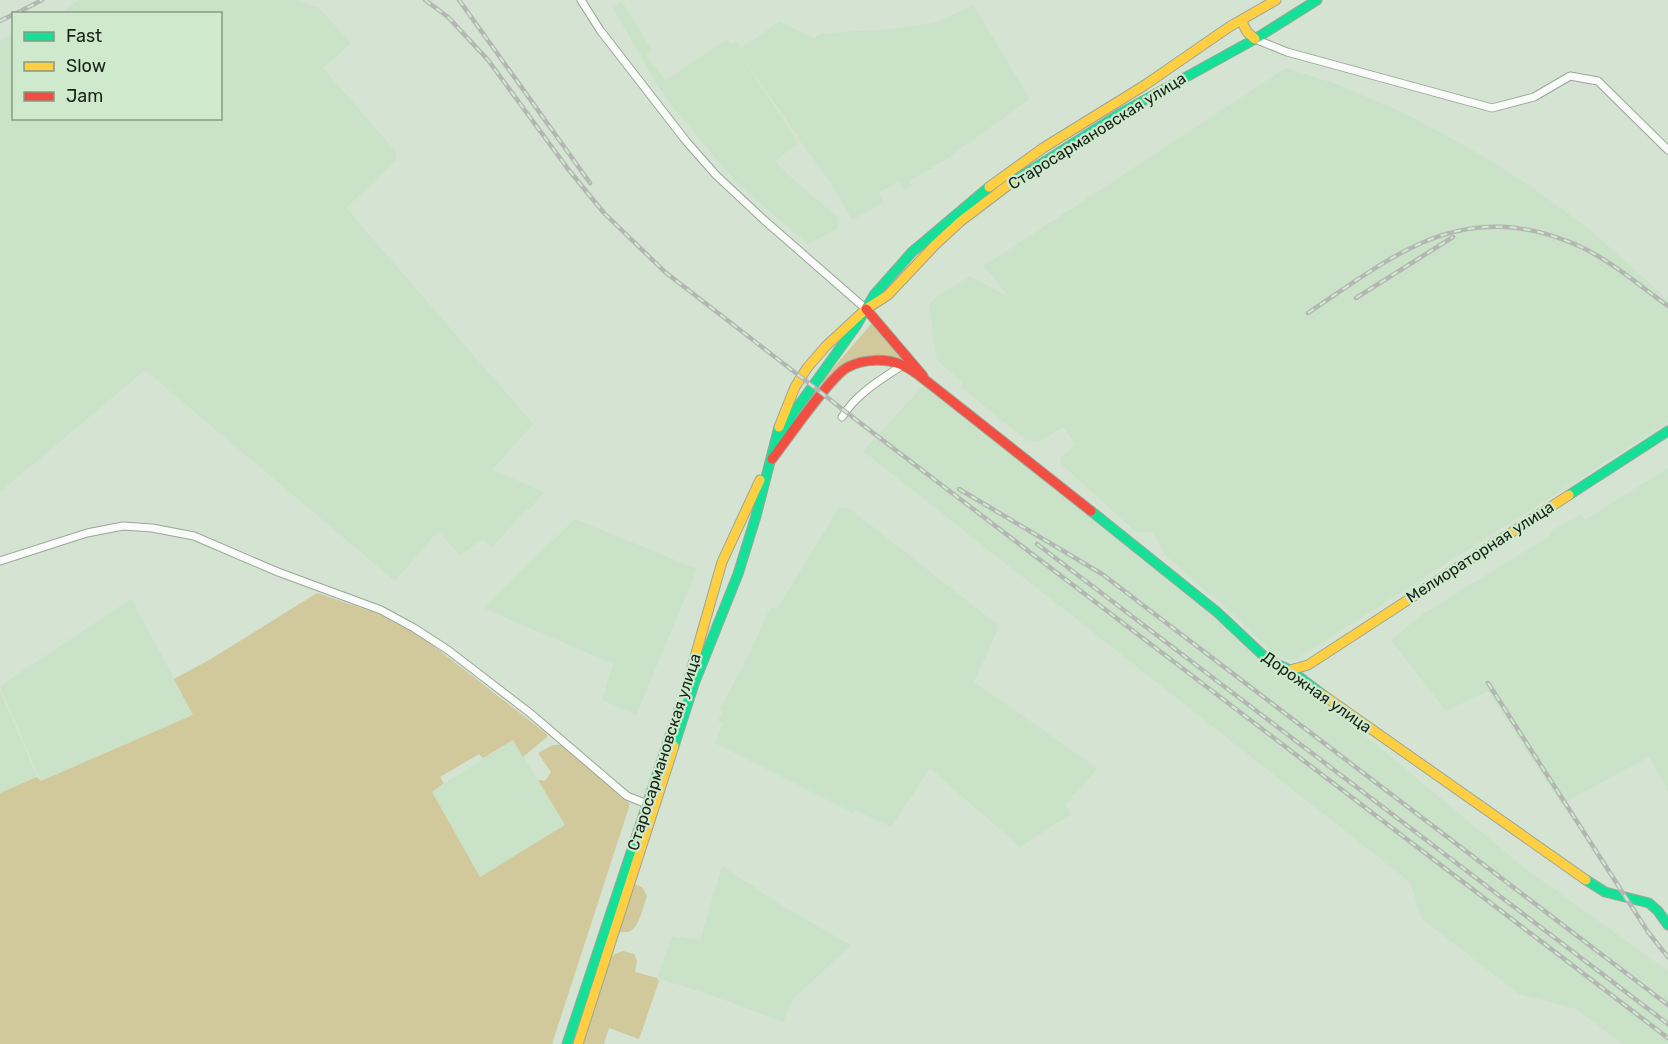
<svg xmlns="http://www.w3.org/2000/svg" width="1668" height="1044" font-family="Rubik,sans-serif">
  <rect width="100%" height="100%" fill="#d4e3d2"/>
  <path fill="#cae2c8" d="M78,0h221l20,8 32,35 -28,25 73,84v8l-50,48 187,216 -41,46 52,22 -15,18 -2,-1 -35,38 -9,-8 -23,16 -22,-24 -43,50 -250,-211 -145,122v-452l13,-6 1,84h206v-104l-158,-1z
    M622,2l30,48 -6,5 19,26 62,-42 4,6 5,-4 5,7 38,-26 35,16 6,-4 52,-4 3,1 59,-8 39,-18 57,94 -88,63 -10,4 1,3h-3l-21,12 3,5 -7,4 -6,-8 -20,10 4,11 -31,17 -18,-33 -37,-50 1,-1 -60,-85 60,92 -23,18 12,13 51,44 -1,11 -29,15 -73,-63 -58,-69 -19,-26 -45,-78z
    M1286,68l50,16 68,29 72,39 54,34 59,43 79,71v122l-372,237 -6,1 -16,-6 -61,-59 -4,-1 -44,-39 -1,-5 -12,-18h-16l-76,-69 1,-6 15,-12 -13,-18 -24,15 -13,-2 -65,-53 1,-5 -25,-22 -8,-55 5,-6 36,-23 40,22 -26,-32z
    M925,384l362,287 239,198 142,102v73h-45l-47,-35 -57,-15 -97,-75 -12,-37 -547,-431z
    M1668,468v323l-19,-34 -88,47 -73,-113 -42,20 -55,-71 32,-26 127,-78 2,-6 30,-16 3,6z
    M842,507l8,2 148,116v4l-24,53 123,86 -17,21 -8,7 1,3 -8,5 6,10 -51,33 -90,-79 -39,59 -36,-17 -1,3 -139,-70 8,-20 -5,-2 5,-11 -3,-1 31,-58 17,-39 3,-5 6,2 61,-100z
    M575,519l122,50 -61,146 -34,-15 11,-36 -129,-56z
    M131,599l63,116 -153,66 -41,-95z
    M0,692l37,85 -37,16z
    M513,740l52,85 -84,52 -50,-85z
    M722,866l70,46 59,33 -59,55 -9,22 -69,-26 -57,-18 15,-42 7,3 2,-3 19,4z"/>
  <path fill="#d1c89c" d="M873,322l31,37 -34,-3 -44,30 -5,-4z
    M317,593l62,21 44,24 124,96v3l-24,20 -10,-17 -30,18 -4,-4 -39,23 4,6 -12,9 48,85 85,-52 -27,-45 7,1 6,-9 -13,-19 15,-8h8l69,59 -78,240h-552v-251l37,-16 4,4 152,-66 -19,-36 37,-20z
    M632,883l10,4 5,9c-5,13 -9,43 -28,35z
    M623,951l11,3 3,7 -2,11 22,6 2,3 -20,58 -30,-11 -5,16h-24l30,-85 5,-5z"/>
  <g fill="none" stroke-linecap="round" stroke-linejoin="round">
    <defs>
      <path id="street" d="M581,0l19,30 86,111 30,34 48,45 102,89
        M1255,39l32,13 205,56 42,-11 36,-21 28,5 70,69
        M842,417c14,-23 38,-37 61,-52
        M0,561l87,-28 36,-7 29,2 42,8 84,36 103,38 33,18 34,22 82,63 97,83 20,8"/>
      <path id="fast" d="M1011,183l110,-70 134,-74 62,-39
        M780,439l14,-27 62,-86 18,-31 38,-43 77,-65
        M1569,495l99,-64
        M1091,511l126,101 51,48 22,10 33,25
        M674,746l20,-62 44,-110 18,-58 23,-89
        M1586,880l19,12 44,11 9,8 10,14
        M567,1044l113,-338"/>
      <path id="slow" d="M1241,20l6,12 8,7
        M989,187l54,-39 102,-63 84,-58 47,-27
        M779,427l16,-40 12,-19 19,-22 40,-37 22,-14 47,-50 26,-24 50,-38
        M1290,670l18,-5 261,-170
        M687,685l35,-123 38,-82
        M1323,695l263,185
        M578,1044l96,-298"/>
      <path id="jam" d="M866,309l57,67
        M772,459c15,-19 59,-84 76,-92 16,-8 38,-9 54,-2 10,4 19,12 27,18l162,128"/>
    </defs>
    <use href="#street" stroke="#9ba699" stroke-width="9"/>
    <use href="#fast" stroke="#9ba699" stroke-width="11"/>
    <use href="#slow" stroke="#9ba699" stroke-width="11"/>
    <use href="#jam" stroke="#9ba699" stroke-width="11"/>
    <use href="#street" stroke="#f9fbf8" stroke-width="7"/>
    <use href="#fast" stroke="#16e098" stroke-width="9"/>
    <use href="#slow" stroke="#ffcf43" stroke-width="9"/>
    <use href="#jam" stroke="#f24e42" stroke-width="9"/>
    <defs>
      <path id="rail" d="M425,0l23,17 40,43 80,109 36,44 61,59 207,160 796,606
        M459,0l131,183
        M15,14l27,-14
        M0,21l14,-7
        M1356,298l97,-61
        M1308,313c88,-59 153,-115 264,-70 35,14 65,41 96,63
        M959,489l143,85 566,431
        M1037,544l631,480
        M1488,683l160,249 20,25"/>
    </defs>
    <use href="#rail" stroke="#b3b6b3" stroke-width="4.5"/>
    <use href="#rail" stroke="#cee9cc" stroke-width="2" stroke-dasharray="7" stroke-linecap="butt"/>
  </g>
  <g text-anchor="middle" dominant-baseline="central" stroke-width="4.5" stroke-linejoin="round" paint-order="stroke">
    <g font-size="16" fill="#192318" stroke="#cee9cc">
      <text transform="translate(1097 131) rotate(-32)">Старосармановская улица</text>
      <text transform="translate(1480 552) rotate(-33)">Мелиораторная улица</text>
      <text transform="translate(1317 692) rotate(35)">Дорожная улица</text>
      <text transform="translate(664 752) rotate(-72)">Старосармановская улица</text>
    </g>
  </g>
  <rect x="12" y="12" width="210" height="108" fill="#cee9cc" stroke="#869a84" stroke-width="1.5"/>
  <rect x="24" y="32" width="30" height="9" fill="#16e098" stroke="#869a84" stroke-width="1.5"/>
  <text x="66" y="42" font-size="18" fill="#192318">Fast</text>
  <rect x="24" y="62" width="30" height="9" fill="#ffcf43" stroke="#869a84" stroke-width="1.5"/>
  <text x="66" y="72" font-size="18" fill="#192318">Slow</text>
  <rect x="24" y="92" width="30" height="9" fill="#f24e42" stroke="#869a84" stroke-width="1.5"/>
  <text x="66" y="102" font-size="18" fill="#192318">Jam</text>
</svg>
